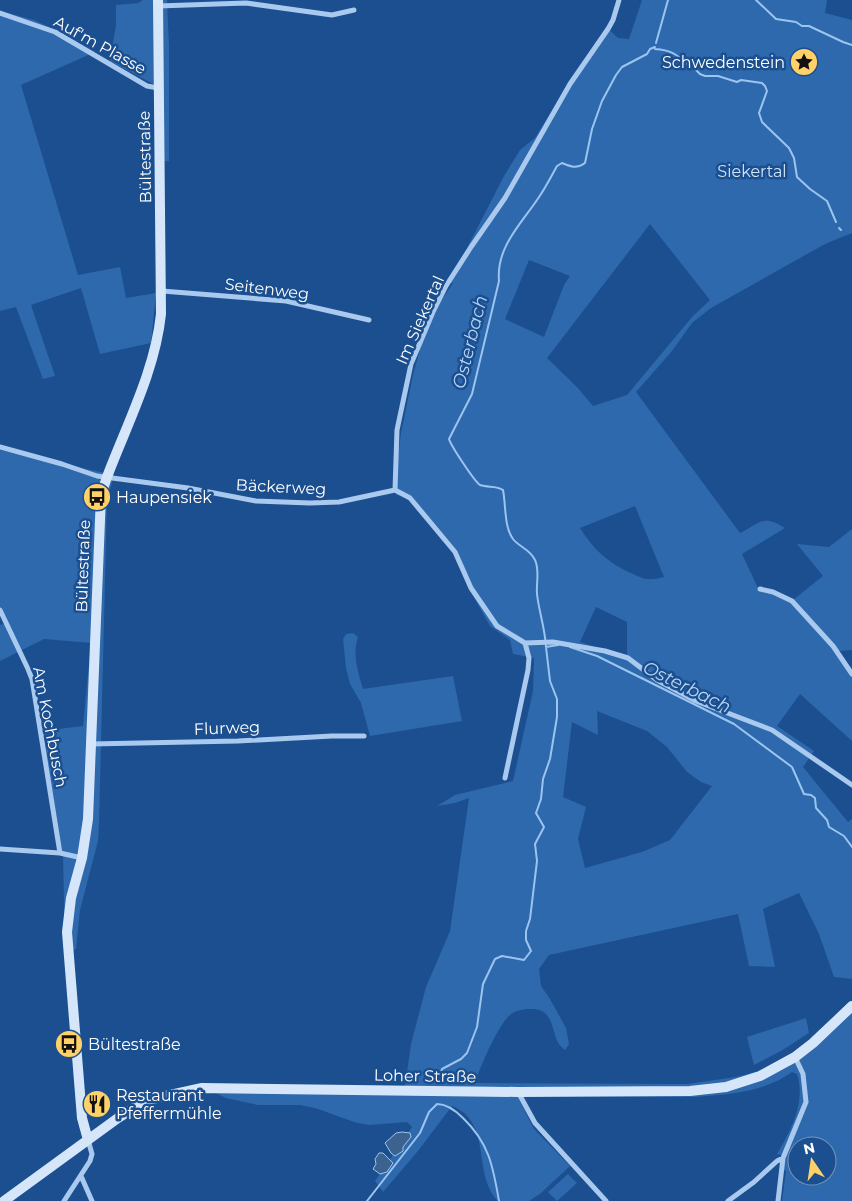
<svg xmlns="http://www.w3.org/2000/svg" width="852" height="1201" font-family="Montserrat,sans-serif">
  <rect width="100%" height="100%" fill="#1b4f8f"/>
  <path fill="#2e69ad" fill-rule="evenodd" d="M143,0h24l2,46v115l-12,1v-76l-47,-25 6,-36v-20l22,-2z
    M642,0h185l-2,13 27,7v213l-27,11 -114,64 -19,15 -20,28 -36,41 104,141c20,-10 23,-19 45,-5l-43,26 16,34 35,12 30,-24 -26,-32 32,3 23,-18v121l-13,1 13,18v72l-52,-47 -23,32 37,25 -11,16 45,55 4,-3v160l-18,-2 -15,-43 -20,-41 -36,16 12,58 -26,-1 -11,-52 -189,41 -10,14 2,17 9,13 16,29 3,16 -4,6c-13,-9 -9,-25 -19,-36 -4,-4 -10,-5 -14,-5 -8,0 -16,1 -22,6 -12,10 -30,52 -35,68l212,1 49,-7 19,-5 4,8 25,-11 19,-13 49,-43v188h-70l4,-30 -3,-1 3,-14 -9,-2c14,-24 29,-52 20,-80l-5,-2c-29,21 -66,23 -100,25l-175,-1 17,33 36,37 -29,27 -12,8h-31c-26,-26 -5,-79 -46,-95l-34,45 -35,41 -8,-11 37,-54 -5,-5 -37,3 -13,-2 -42,-15 -15,-3h-42l-32,-7 -25,-12h204l6,-42 15,-57 24,-56 19,-133 -14,5 -18,3 18,-11 58,-14 20,-90 1,-33 -21,-4 -3,-14 -20,-14 -19,-34 -17,-41 -44,-52 -7,-3 -7,-1 1,-31 4,-31 12,-58 10,-37 18,-37 12,-18h-7l21,-35 37,-72 16,-26 15,-12 34,-55 37,-56 12,11 11,1zM650,224l60,76 -18,17 -65,78 -34,11 -16,-19 -30,-29zM529,260l41,16 -6,9 -20,52 -39,-18zM635,506l29,71c-5,1 -11,3 -16,2 -5,0 -10,-3 -15,-5 -24,-10 -40,-25 -53,-46zM596,607l31,15v35l-47,-15zM597,711l50,20 20,16 20,25 14,10 11,4 -42,54 -28,12 -57,16 -7,-29 8,-32 -23,-10 9,-75 26,13zM797,1146h30v30h-30z
    M0,11l34,9 26,12 35,20 -74,33 57,190 42,-8 6,31 30,-5 -5,50 -51,11 -19,-66 -50,17 24,71 -12,3 -27,-72 -16,4z
    M0,450l114,25 -7,26 -8,323 -1,17 -18,69 -4,39 -11,3 -2,-97 -21,-124 41,-5 8,-83 -47,-4 -44,22v-36l4,-1 -4,-11z
    M353,633l5,4c-6,18 0,35 5,52l90,-13 9,45 -92,15 -9,-33 -11,-19 -4,-16 -3,-29 3,-5z
    M806,1018l3,15 -28,18 -27,14 -7,-28z
    M568,1174l9,9 -20,18 -9,-9z"/>
  <path fill="#3c6290" stroke="#9cc4f0" d="M402,1132l8,1 1,4 -8,10v4l-8,5 -4,-3 -6,-10 11,-10z
    M379,1153h4l10,10 -6,9 -7,2 -7,-5 3,-5 -1,-5z"/>
  <g fill="none" stroke-linecap="round" stroke-linejoin="round">
    <path stroke="#9cc4f0" stroke-width="2" d="M756,0l20,19 20,3 6,4h7l34,16 9,3
      M656,43l12,-43
      M655,49c16,1 21,5 32,15
      M693,67l7,7 5,2h13l19,6 4,-2 21,3 3,3 2,5 -8,22 3,9 27,26 5,10 3,19 13,12 17,12 9,21
      M839,228l2,2
      M558,645l-12,2c-1,-19 -7,-35 -9,-53 -1,-11 3,-24 -2,-34 -5,-11 -16,-13 -22,-21 -9,-12 -7,-34 -10,-49 -7,-5 -15,-2 -23,-5 -5,-3 -29,-39 -31,-46l23,-45 27,-113c-3,-33 21,-56 38,-81 8,-11 14,-23 20,-34l5,-3c9,4 15,6 23,0l7,-34 10,-28 14,-26 6,-8 25,-13 3,-5 5,-2
      M570,647l27,9 137,68 58,43 12,27 7,1 4,3 1,10 11,12 2,7 15,9 8,11
      M441,1072l1,-3 19,-10 6,-6 10,-26 6,-43 12,-25 7,-3 22,4 7,-9 -5,-11v-9l4,-12 7,-58 -2,-17 9,-17 -8,-14 5,-14 2,-20 7,-20 7,-42v-18l-7,-18 -4,-34
      M367,1201l53,-68 9,-21 8,-8c10,0 18,6 26,14 26,25 30,48 36,83"/>
    <path stroke="#a9c9ee" stroke-width="5" d="M158,6l88,-3 86,12 22,-5
      M0,13l55,19 92,54 11,2
      M162,291l124,10 83,19
      M0,447l62,17 35,12 91,12 68,13 54,2 29,-1 56,-12
      M395,490l15,8 45,54 16,36 26,38 28,17 28,-1 52,9 23,7 29,22 39,21 76,29 80,55
      M395,490l2,-60 14,-66 22,-52 13,-26 25,-39 34,-49 65,-114 38,-55 5,-9 6,-20
      M760,589l13,3 19,9 41,45 19,28
      M0,610l28,59 4,10 28,174
      M91,744l147,-3 94,-5h32
      M505,778l23,-108 1,-12 -4,-15
      M0,849l60,4 22,5
      M518,1092l17,31 71,78
      M81,1176l11,25
      M64,1201l26,-40 2,-7 -4,-14
      M728,1201l26,-19 23,-21 6,-3
      M778,1201l5,-43 23,-56 -3,-28 -8,-17"/>
    <path stroke="#d6e6fa" stroke-width="10" d="M88,1140l-6,-22 -15,-186 4,-34 11,-40 6,-39 13,-324 6,-18c20,-53 48,-106 54,-163l-3,-314
      M4,1201l114,-83 22,-14 12,-5 50,-11 316,4 172,-1 36,-4 34,-11 35,-19 18,-14 39,-37"/>
  </g>
  <defs>
    <symbol id="sight-disc" viewBox="-11 -11 22 22"><circle r="9.5" fill="#ffd166" stroke="#1b4f8f"/><path d="M0-6L1.8-2.2L6-1.7L2.9 1.2L3.7 5.4L0 3.3L-3.7 5.4L-2.9 1.2L-6-1.7L-1.8-2.2Z" fill="#111"/></symbol>
    <symbol id="bus-disc" viewBox="-11 -11 22 22"><circle r="9.5" fill="#ffd166" stroke="#1b4f8f"/><path d="M-5-6H5V4H4V6H2V4H-2V6H-4V4H-5ZM-3.5-4V0h7V-4ZM-3.5 1.2v1.5H-2V1.2ZM2 1.2v1.5H3.5V1.2Z" fill="#111"/></symbol>
    <symbol id="restaurant-disc" viewBox="-11 -11 22 22"><circle r="9.5" fill="#ffd166" stroke="#1b4f8f"/><path d="M-5-6h1v4h1v-4h1v4h1v-4h1v5L-1.5 .5V6h-2V.5L-5-1ZM5-6V6H3V1.5H1.5Q1.5-4 5-6Z" fill="#111"/></symbol>
  </defs>
  <g fill-rule="evenodd">
    <use href="#sight-disc" x="788" y="46" width="32" height="32"/>
    <use href="#bus-disc" x="81" y="481" width="32" height="32"/>
    <use href="#bus-disc" x="53" y="1028" width="32" height="32"/>
    <use href="#restaurant-disc" x="81" y="1088" width="32" height="32"/>
  </g>
  <g text-anchor="middle" dominant-baseline="central" stroke-width="5" stroke-linejoin="round" paint-order="stroke">
    <g font-size="16" fill="#fff" stroke="#1b4f8f">
      <text transform="translate(100 45) rotate(29)">Auf'm Plasse</text>
      <text transform="translate(145 157) rotate(-91)">Bültestraße</text>
      <text transform="translate(267 289) rotate(7)">Seitenweg</text>
      <text transform="translate(420 320) rotate(-66)">Im Siekertal</text>
      <text transform="translate(281 487) rotate(3)">Bäckerweg</text>
      <text transform="translate(83 566) rotate(-88)">Bültestraße</text>
      <text transform="translate(50 727) rotate(79)">Am Kochbusch</text>
      <text transform="translate(227 728) rotate(-2)">Flurweg</text>
      <text transform="translate(425 1076) rotate(1)">Loher Straße</text>
    </g>
    <g font-size="16" fill="#fff" stroke="#1b4f8f" text-anchor="start">
      <text x="785" y="62" text-anchor="end">Schwedenstein</text>
      <text x="116" y="497">Haupensiek</text>
      <text x="88" y="1044">Bültestraße</text>
      <text x="116" y="1095">Restaurant<tspan x="116" dy="18">Pfeffermühle</tspan></text>
    </g>
    <g font-size="16" fill="#cfe3fa" stroke="#1b4f8f">
      <text x="752" y="171">Siekertal</text>
    </g>
    <g font-size="18" font-style="italic" fill="#b5d3f5" stroke="#1b4f8f">
      <text transform="translate(470 342) rotate(-76)">Osterbach</text>
      <text transform="translate(687 687) rotate(26)">Osterbach</text>
    </g>
  </g>
  <g transform="translate(812 1161) rotate(347)"><circle r="24" fill="#1b4f8f" stroke="#7695bc"/>
  <path d="M0-4L9 19L0 12L-9 19Z" fill="#ffd166"/>
  <text y="-8" font-size="14" font-weight="bold" text-anchor="middle" fill="#ffffff">N</text>
  </g>
</svg>
